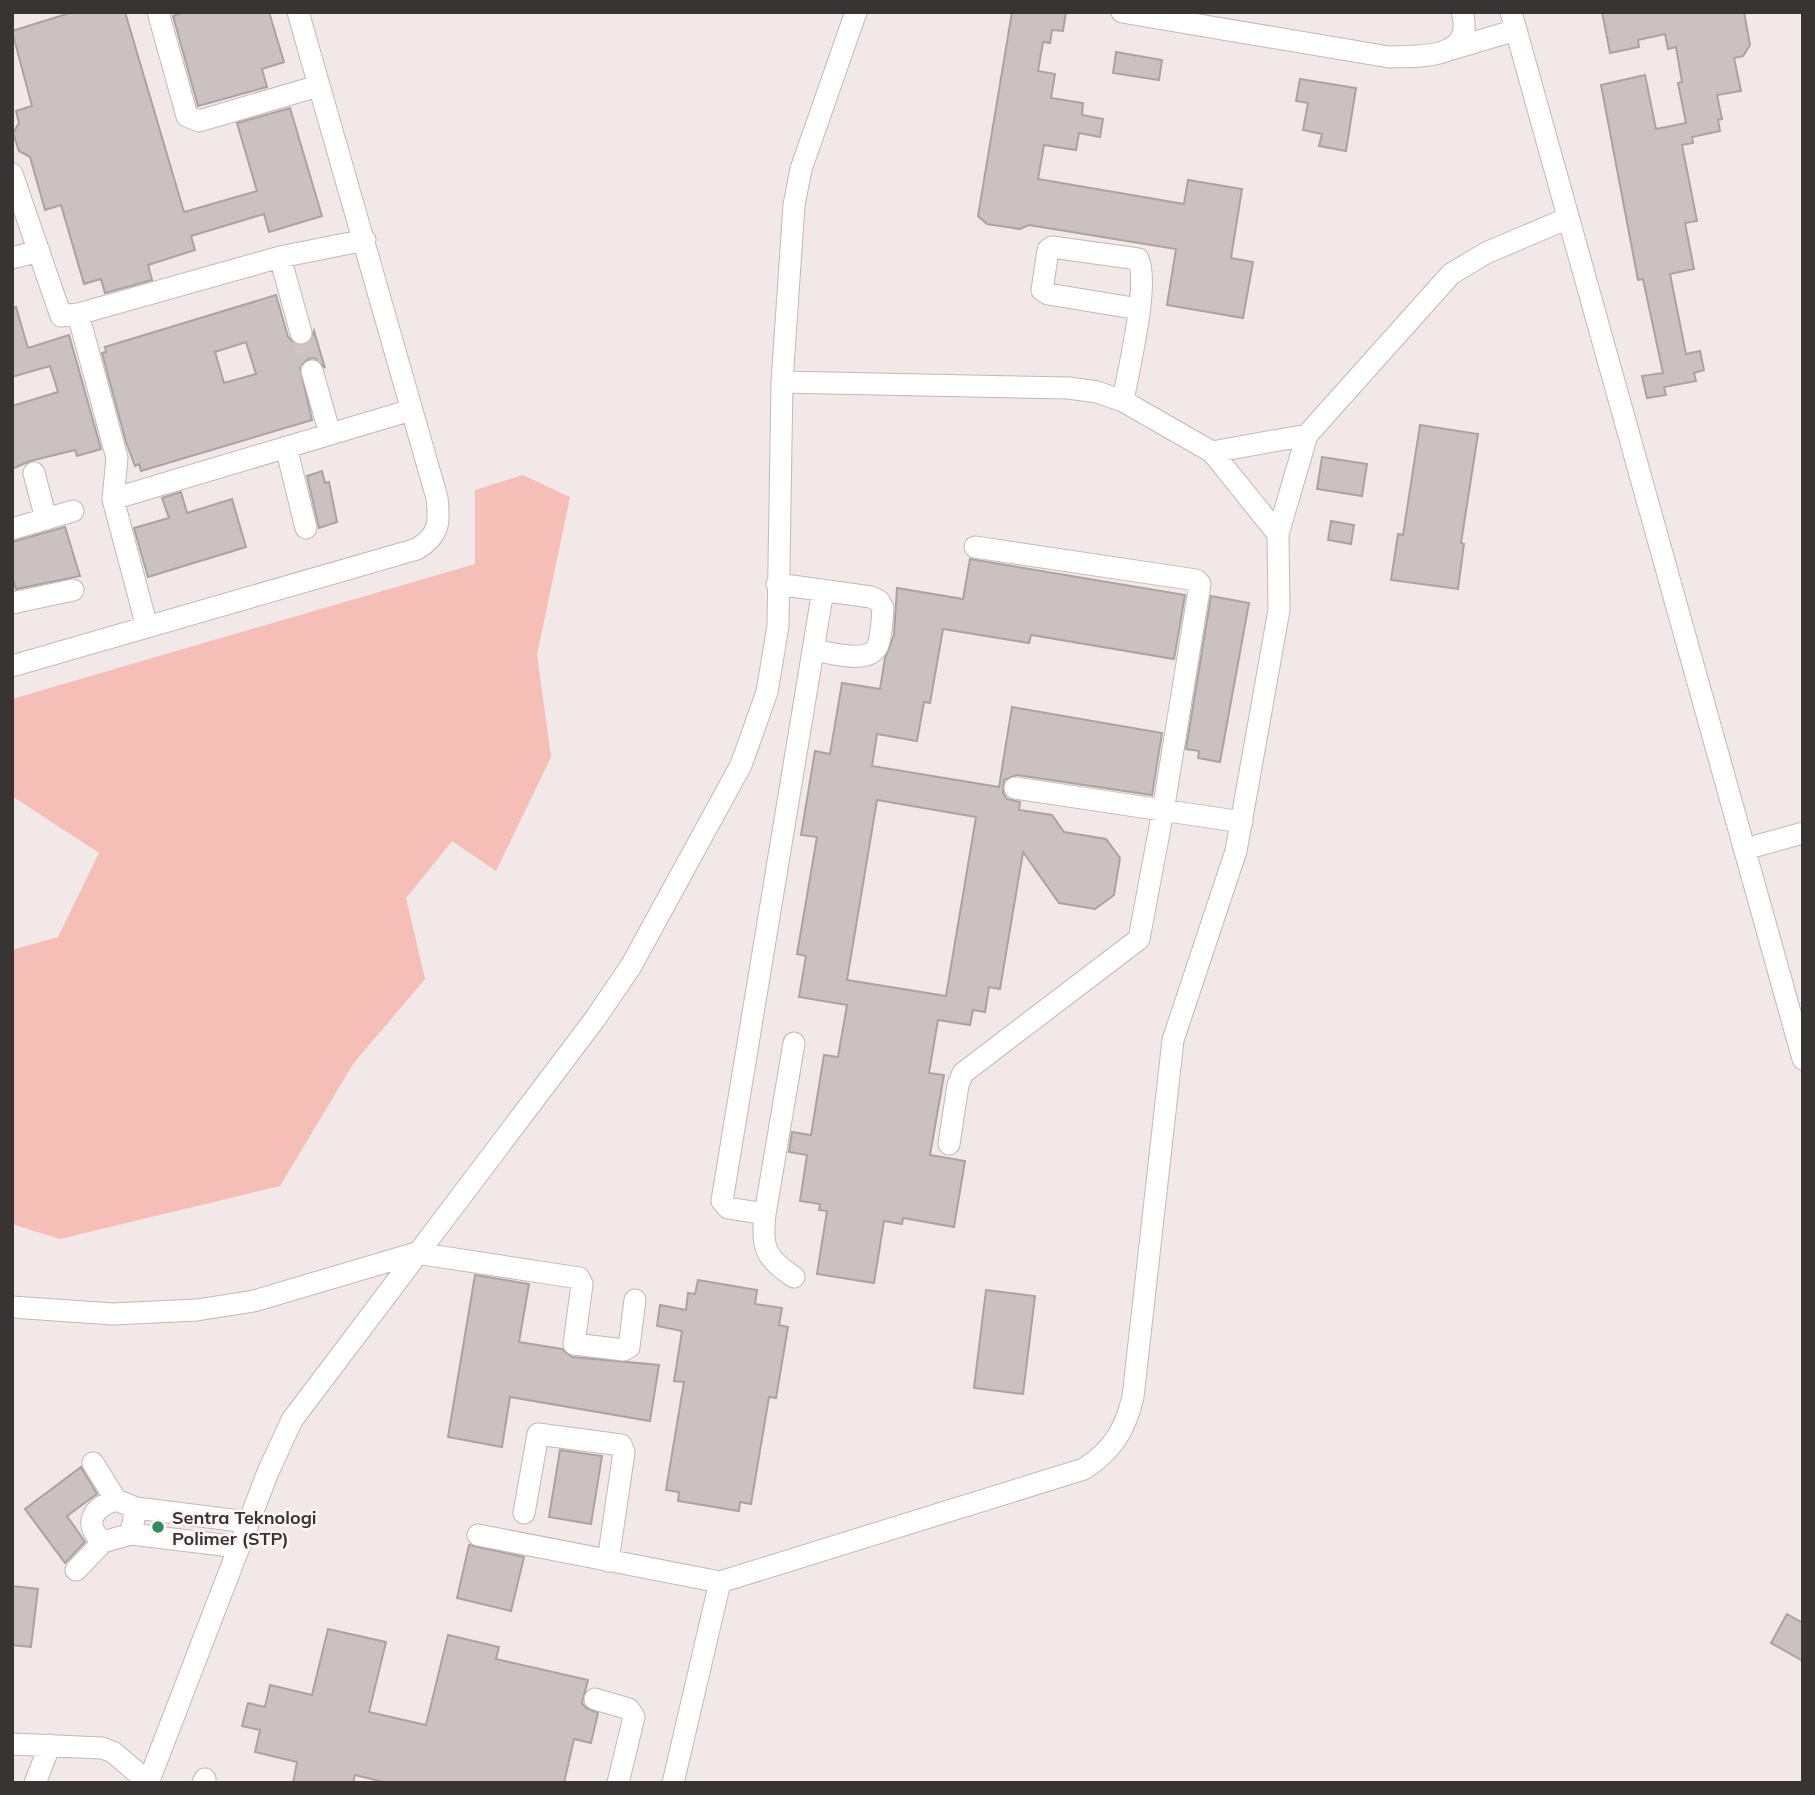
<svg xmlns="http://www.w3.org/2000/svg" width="1815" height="1795" font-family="Mulish,sans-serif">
  <rect width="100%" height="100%" fill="#f2e8e7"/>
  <path fill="#f5beb6" d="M523,475l47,22 -33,158 14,102 -55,114 -44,-30 -46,57 19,81 -72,85 -73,122 -220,53 -48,-15v-274l46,-13 41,-84 -87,-57v-97l463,-135v-74z"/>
  <path fill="#cbc1c0" stroke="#aca3a1" stroke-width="2" fill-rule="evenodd" d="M73,12h52l59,200 73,-21 -20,-68 53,-15 32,108 -53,16 -5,-18 -73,22 4,14 -47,15 4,15 -47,13 -4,-14 -17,5 -23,-79 -16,5 -15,-53 -11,-6 -6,-18 6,-10 -3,-12 16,-5 -20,-75z
    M185,12h84l15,50 -22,7 5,18 -69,19 -25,-90z
    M1012,12h54l-3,19 -11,-1 -2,13 -7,-1 -5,29 17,3 -4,24 32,5 -1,12 21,4 -3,18 -21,-4 -3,17 -32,-5 -6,34 146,25 4,-24 54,9 -11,69 22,4 -10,56 -76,-13 9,-56 -147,-24 -9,4 -33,-5 -9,-8z
    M1602,12h142l6,33 -7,11 -9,2 7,33 -24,4 5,24 -4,1 2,11 -28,6 1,6 -11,2 15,76 -12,2 9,46 -24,5 16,80 14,-3 4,19 -10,3 2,8 -32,6 2,8 -19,3 -5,-22 21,-3 -20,-94 -5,1 -37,-195 44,-10 11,54 30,-6 -8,-40 4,-1 -6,-35 -8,2 -3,-15 -27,6 1,7 -29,6z
    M1116,52l46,8 -3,20 -46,-7z
    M1300,79l56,9 -10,63 -27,-5 3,-12 -19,-4 5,-27 -12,-2z
    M276,295l12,42 9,8 7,1 7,-4 3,-11 11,37 -10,-10 -7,1 -8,8 12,53 -171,51 -2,-7 -4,2 -9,-24 -24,-89 4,-1 -1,-5zM246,342l10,32 -32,9 -9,-31z
    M16,307l12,41 41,-13 32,114 -24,7 -2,-6 -45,11 -18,8v-63l46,-14 -8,-26 -38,11v-69z
    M1420,425l58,9 -17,109 3,1 -6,45 -67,-9 7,-46 5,1z
    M1322,457l45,7 -5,32 -45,-7z
    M322,471l3,12 4,-1 8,40 -18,6 -12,-52z
    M181,492l6,21 45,-14 14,48 -98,30 -14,-49 35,-10 -7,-20z
    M1331,521l23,4 -3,19 -23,-4z
    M65,527l15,49 -64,13 -4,-13v-34z
    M970,559l215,36 -11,64 -143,-24 -2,8 -86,-14 -13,74 -6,-1 -7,39 -40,-7 -5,32 127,21 13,-80 150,26 -10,62 -135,-20 -13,5 -1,13 4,6 13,3 -1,8 33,5 12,17 42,7 14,19 -6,37 -19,14 -36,-6 -36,-51 -23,137 -11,-2 -4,25 -12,-2 -3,15 -32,-5 -9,53 15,2 -14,80 35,6 -11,66 -51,-9 -1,6 -18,-3 -10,62 -57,-9 10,-63 -8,-1 1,-6 -20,-3 7,-46 -18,-3 3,-20 19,3 13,-80 14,2 9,-52 -48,-8 7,-41 -9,-2 20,-117 -16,-2 14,-84 15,3 12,-71 38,6 5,-31 9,-23 3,-47 66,11zM877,800l99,17 -30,179 -99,-16z
    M1211,596l38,7 -29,159 -22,-4 1,-7 -13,-2z
    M475,1275l54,9 -10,58 43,7 10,8 87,8 -9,56 -140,-24 -8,50 -54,-10z
    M698,1280l59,10 -2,14 27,4 -3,17 9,2 -12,71 -7,-1 -18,107 -11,-2 -1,9 -61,-10 1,-9 -13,-2 18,-108 -10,-1 8,-50 -25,-5 3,-21 26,5 2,-17 7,1z
    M986,1290l49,6 -12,98 -49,-6z
    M560,1450l42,6 -11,68 -42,-7z
    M81,1467l16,27 -30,22 18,26 -20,21 -40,-54z
    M469,1545l55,12 -13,54 -54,-13z
    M12,1586l26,3 -7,58 -19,-2z
    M1787,1614l16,9v38l-32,-18z
    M328,1629l58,13 -17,70 57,13 22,-90 51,12 -3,12 92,21 -6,23 4,5 12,5 -7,30 -17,-4 -10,44h-176l-33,-8 -2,8h-60l4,-21 -42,-10 5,-22 -18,-4 6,-23 17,4 5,-22 42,10z"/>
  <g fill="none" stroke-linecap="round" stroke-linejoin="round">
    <path stroke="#cdc4c3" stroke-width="21" stroke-dasharray="21 10" stroke-linecap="butt" d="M301,333l11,38"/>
    <defs>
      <path id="minor" d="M158,12l29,104 12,5 119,-35
        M1122,12l267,45c30,-1 87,3 73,-45
        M1511,12l292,1047
        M1452,49l64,-19
        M12,174l49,142 17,-2 202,-57 85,-17
        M280,257l21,76
        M12,258l27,-7
        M78,314l39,144 -4,41
        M312,371l18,63
        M782,382l287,6 28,4 26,9 89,51 66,82
        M1123,401c5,-30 27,-118 15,-142l-86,-12 -4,3 -6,40 6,4 91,15
        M286,447l20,81
        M1212,452l95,-17
        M34,473l12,46
        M12,529l61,-18
        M777,584l94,13 8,4 4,7c-1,11 -1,29 -6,39 -10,18 -48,5 -64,3
        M12,603l61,-13
        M147,627l-34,-128 298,-89
        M12,666l405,-117c22,-14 23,-25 20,-51l-139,-486
        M1015,788l227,34
        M1745,849l58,-16
        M949,1144l9,-59 5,-12 176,-134 24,-128 37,-227 -4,-4 -221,-33
        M765,1214l29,-171
        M794,1277c-28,-18 -33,-29 -29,-63l-37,-6 -6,-7 101,-611
        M12,1307l101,7 84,-4 57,-9 162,-48 163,25 3,6 -8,60 50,6 5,-3 6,-47
        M136,1508l112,14
        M524,1513l14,-79 83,11 3,7 -16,109
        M131,1534l108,13
        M478,1535l242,47
        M103,1542c-21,-18 -10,-35 13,-42
        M76,1570l27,-28 28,-8 5,-26 -20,-8 -23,-37
        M595,1699l34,10 5,8 -16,66
        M12,1744l90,4 11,4 35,30
        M35,1783l15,-38
        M148,1783l120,-311 24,-52 303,-401 36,-53 110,-201 26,-73 11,-66 4,-244 12,-177 7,-36 55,-157
        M203,1783l2,-4
        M673,1783l47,-201 364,-113c29,-19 41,-39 49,-72l40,-357 63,-189 43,-241 -1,-76 29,-99 144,-161 35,-21 80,-34"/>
    </defs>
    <use href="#minor" stroke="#c2b8b7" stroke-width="23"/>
    <use href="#minor" stroke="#fff" stroke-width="21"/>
  </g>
  <circle fill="#2e8b62" stroke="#fef6f5" stroke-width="2.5" cx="158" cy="1527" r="7"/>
  <g text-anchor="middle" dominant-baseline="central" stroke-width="5" stroke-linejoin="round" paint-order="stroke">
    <g font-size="18" font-weight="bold" fill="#383434" stroke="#fef6f5" text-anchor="start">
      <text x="172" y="1517">Sentra Teknologi<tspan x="172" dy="21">Polimer (STP)</tspan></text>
    </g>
  </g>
  <rect width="1815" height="1795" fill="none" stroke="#383434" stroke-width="28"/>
</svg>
